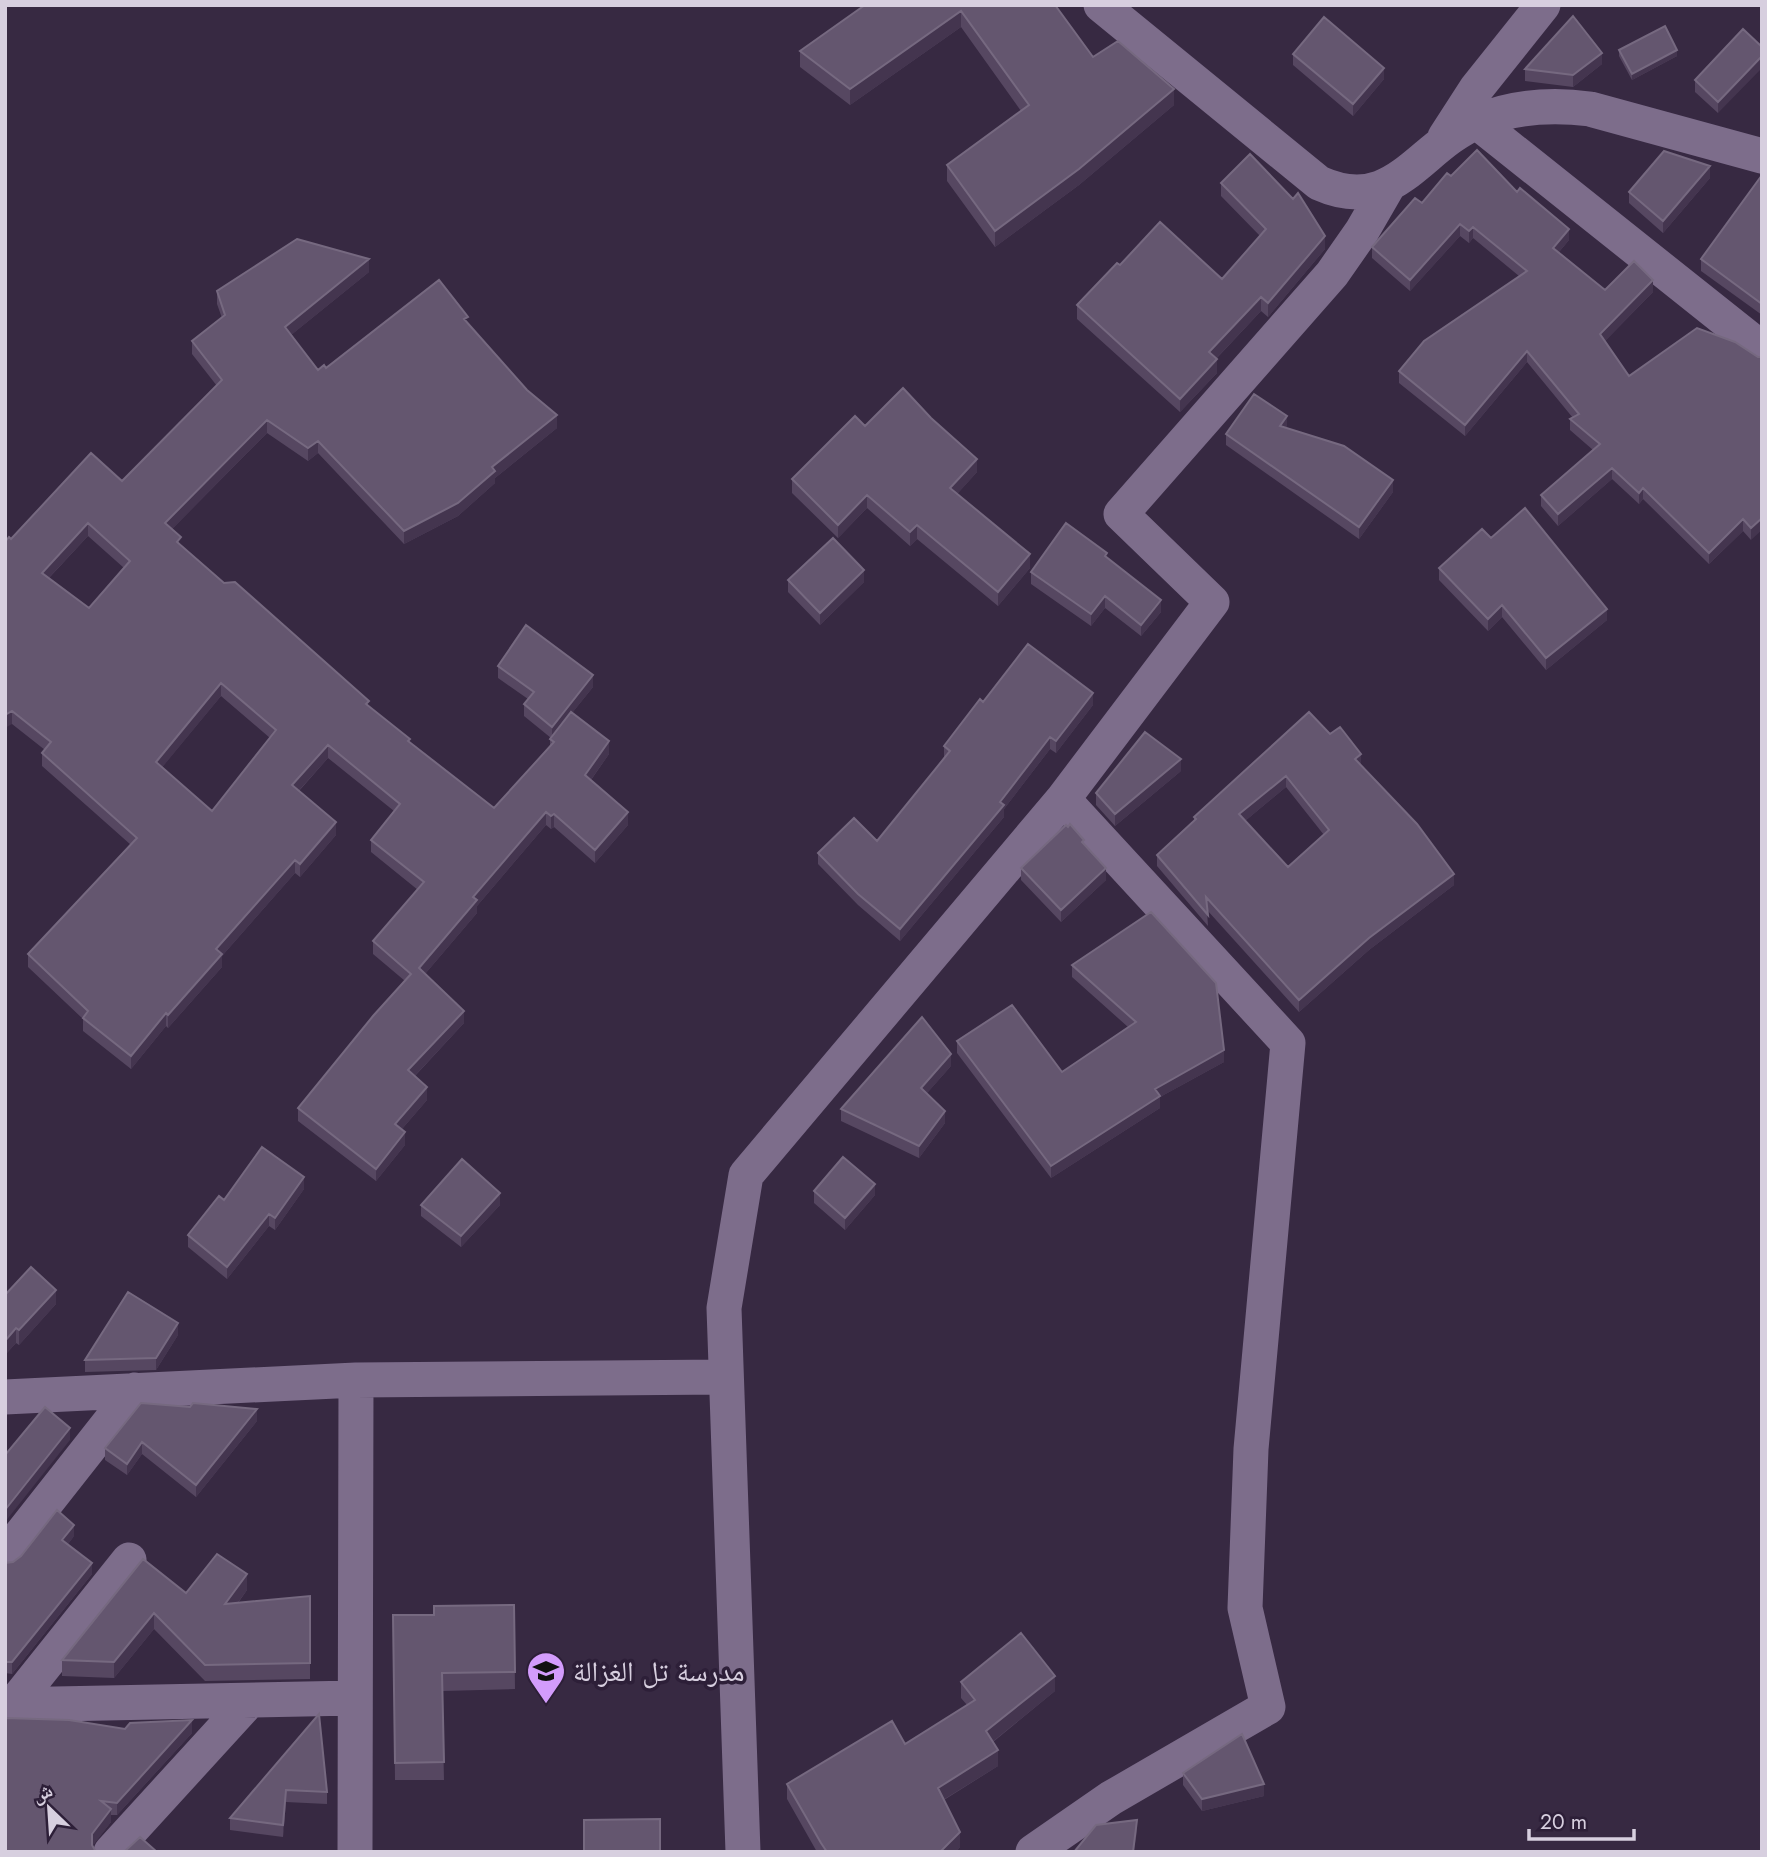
<svg xmlns="http://www.w3.org/2000/svg" width="1767" height="1857" font-family="Jost,'Noto Naskh Arabic',sans-serif">
  <rect width="100%" height="100%" fill="#372942"/>
  <g fill="none" stroke-linecap="round" stroke-linejoin="round">
    <path stroke="#7d6d8b" stroke-width="35" d="M1101,5l218,178c76,34 99,-37 160,-62 36,-15 73,-17 111,-12l172,47
      M1477,122l285,227
      M1445,137l31,-48 67,-84
      M5,1397l351,-17 369,-3
      M5,1555l130,-165
      M5,1705l350,-7
      M13,1705l116,-145
      M111,1852l138,-151
      M355,1852l1,-472
      M743,1852l-19,-544 22,-133 317,-376 149,-197 -91,-88 211,-240 30,-43 26,-45
      M1033,1852l78,-54 157,-91 -23,-99 6,-159 37,-406 -225,-244"/>
  </g>
  <path fill="#564761" fill-rule="evenodd" d="M865,5h190l38,52 81,48 -95,80 -84,62 -48,-66v-16l74,-54 -60,-84 -111,78 -50,-38v-16z
    M1743,29l-25,84 -23,-21v-12z
    M1619,50l58,6 -45,24 -13,-24z
    M1293,54l91,25 -31,37 -60,-51z
    M1602,64l-29,23 -48,-6v-12z
    M1762,175v140l-61,-44v-12z
    M1451,176l66,16 52,48 -10,12 46,38 48,2 -48,49 24,35 129,-19 -7,183 -8,-9 -34,33 -66,-65 -4,5 -27,-25 -54,47 -17,-20v-11l52,-45 -23,-20v-11l3,-1 -46,-56 -62,74 -66,-53v-12l120,-95 -46,-38 -4,5 -9,-7 -50,55 -38,-33v-11z
    M1710,178l-47,55 -34,-30v-11z
    M1221,183l104,66 -57,68 -7,-6 -45,48 1,14 -37,39 -103,-93v-14l43,-40 102,14 38,-43 -39,-40z
    M369,272l-78,63 27,35 150,-47 89,105 -62,50v5l-37,33 -54,28 -86,-91 -10,8 -41,-28 -95,96 9,17 188,160 41,37 84,65 56,-61v-8l1,-1 -27,-22v-12l4,-5 -30,-21v-12l95,21 -21,26 37,41 -18,26 37,45 -33,38 -41,-36 -3,2 -5,-4 -69,81v7l-52,61 39,49 -49,53 12,24 -25,29 3,16 -29,36 -78,-60v-13l107,-127 -32,-27v-13l45,-51 -47,-38v-12l23,-29 -66,-53 -29,33 37,44 -36,42 -5,-4 -73,83v11l-54,61 -2,-2 -35,43 -48,-38v-12l-55,-52v-13l103,-109 -89,-79v-13l3,-3 -33,-26 -1,-185 111,-58 95,-95 -25,-32v-13l30,-23 -5,-14v-13zM88,536l36,32 -35,40 -40,-30zM221,696l49,42 -58,73 -50,-44z
    M865,426l112,46 -20,22 73,74 -32,38 -81,-67 -7,7 -43,-38 -29,30 -46,-45v-14z
    M1286,429l107,63 -34,47 -133,-94v-11z
    M1491,538l116,82 -61,50 -44,-53 -14,14 -49,-51v-12z
    M1107,558l54,54 -20,24 -36,-28 -14,18 -60,-42v-12z
    M788,580l76,2 -44,43 -32,-33z
    M983,702l110,3 -37,48 -6,-4 -46,60v8l-104,124 -42,-36 -40,-41v-11l59,-12 67,-83v-12z
    M1330,734l31,31 93,120 -85,65 -70,62 -92,-102 1,16 -51,-60v-11l37,-34v-4zM1286,787l38,48 -36,32 -43,-46z
    M1181,771l-66,55 -19,-21v-12z
    M1084,845l22,35 -45,42 -40,-42v-12z
    M1072,965l152,97 -64,35v11l-109,70 -94,-125v-12l105,31 66,-45 -56,-50z
    M951,1066l-24,27 18,30 -26,35 -78,-37v-12z
    M304,1189l-29,41 -6,-4 -42,53 -39,-32v-12l36,-35z
    M814,1191l61,4 -30,35 -31,-27z
    M421,1205h79l-39,42 -40,-31z
    M5,1295l51,9 -37,41 -3,-2 -11,12z
    M178,1335l-22,35 -71,2v-12z
    M257,1421l-61,76 -54,-43 -15,21 -22,-15v-12z
    M74,1536l-6,8 24,30 -80,100 -7,-1v-110l8,-1z
    M247,1590l-9,13 72,-7v83l-105,2 -51,-52 -40,49 -52,-2v-16l124,-67z
    M514,1605l1,84 -73,2 2,89h-49l-2,-165h41z
    M961,1682l94,9 -62,51 5,24 -54,34 16,47 -4,5h-139l-30,-53v-15l118,-40 62,-39 -6,-7z
    M319,1714l8,78v12l-41,-2 -3,35 -53,-7v-12z
    M125,1729l67,4 -75,82h-6v7l-19,24 4,6h-91z
    M1183,1773l81,23 -62,15 -19,-26z"/>
  <path fill="#44354f" d="M961,11v16l-111,78v-16z
    M1677,50v6l-45,24v-6z
    M1602,53v11l-29,23v-12z
    M1762,56v12l-44,45v-11z
    M1384,68v11l-31,37v-12z
    M1174,89v16l-95,80 -84,62v-16z
    M1710,166v12l-47,55v-12z
    M1460,224v12l-50,55v-11z
    M1473,227v11l-4,5v-12z
    M1569,229v11l-16,19v-11z
    M1325,236v13l-57,68v-14z
    M369,259v13l-84,68v-13z
    M1653,280v12l-53,54v-12z
    M1261,297v14l-52,55v-14z
    M1527,351v11l-62,74v-11z
    M1217,359v14l-37,39v-13z
    M557,415v13l-62,50v5l-37,33 -54,28v-13l88,-64z
    M1287,416v12l-7,-2z
    M267,420v13l-102,103v-13z
    M318,441v12l-10,8v-13z
    M977,459v13l-27,30v-14z
    M1612,468v11l-54,47v-12z
    M1393,480v12l-34,47v-12z
    M1643,488v11l-4,5v-11z
    M867,495v13l-29,30v-13z
    M1762,518v12l-11,10v-12z
    M1743,519v12l-34,33v-11z
    M88,523v13l-46,49v-12z
    M917,525v14l-7,7v-14z
    M1030,554v14l-32,38v-14z
    M864,570v12l-44,43v-12z
    M1105,596v12l-14,18v-12z
    M1161,600v12l-20,24v-11z
    M1502,605v12l-14,14v-12z
    M1607,609v11l-61,50v-12z
    M593,675v12l-41,51v-11z
    M221,683v13l-65,79v-13z
    M1093,693v12l-37,48v-12z
    M12,711v13l-7,4v-13z
    M1050,737v12l-46,60v8l-104,124v-12z
    M609,741v13l-24,34v-13z
    M328,745v13l-36,40v-13z
    M1361,754v12l-6,-7z
    M1181,759v12l-66,55v-12z
    M1286,776v11l-47,39v-12z
    M546,812v13l-69,81v7l-58,68v-13l54,-71z
    M628,812v13l-33,38v-13z
    M554,814v13l-3,2v-13z
    M336,822v13l-36,42v-13z
    M295,860v13l-73,83v11l-54,61v-13l48,-66z
    M1106,868v12l-45,42v-12z
    M1454,874v11l-85,65 -70,62v-12l70,-62z
    M464,1011v12l-56,60v-13z
    M166,1013v13l-35,43v-13z
    M1224,1050v12l-64,35v11l-109,70v-12l104,-77z
    M951,1054v12l-30,34v-12z
    M427,1087v13l-32,37v-13z
    M945,1111v12l-26,35v-12z
    M405,1132v13l-29,36v-12z
    M304,1177v12l-29,41v-12z
    M875,1184v11l-30,35v-12z
    M500,1193v12l-39,42v-11z
    M269,1214v12l-42,53v-12z
    M56,1290v14l-37,41v-15z
    M178,1323v12l-22,35v-12z
    M16,1328v15l-11,12v-14z
    M257,1409v12l-61,76v-12z
    M70,1428v12l-65,82v-12z
    M142,1442v12l-15,21v-11z
    M74,1525v11l-12,16v-12z
    M92,1563v11l-80,100v-12z
    M247,1574v16l-22,30v-16z
    M154,1613v16l-40,49v-16z
    M1055,1676v15l-69,56v-16z
    M192,1720v13l-75,82v-12z
    M998,1750v16l-60,37v-15z
    M1264,1784v12l-62,15v-12z
    M286,1790v12l-3,35v-12z
    M111,1809v13l-19,25v-13z
    M1137,1820v12l-3,20h-1z
    M960,1832v15l-4,5h-16z"/>
  <path fill="#64566f" stroke="#766980" stroke-width="2" fill-rule="evenodd" d="M865,5h190l38,52 25,-16 56,48 -95,80 -84,62 -48,-66 82,-60 -68,-94 -111,78 -50,-38z
    M1573,16l29,37 -29,22 -48,-6z
    M1324,17l60,51 -31,36 -60,-50z
    M1665,26l12,24 -45,24 -13,-24z
    M1743,29l19,18v9l-44,46 -23,-22z
    M1477,150l40,42 3,-4 49,41 -16,19 52,42 29,-29 19,19 -53,54 29,42 68,-48 38,14 23,15h4v161l-11,10 -8,-9 -34,34 -66,-65 -4,5 -27,-25 -54,46 -17,-19 59,-51 -30,-25 9,-5 -52,-63 -62,74 -66,-54 25,-30 103,-70 -54,-44 -4,4 -9,-7 -50,56 -38,-33 43,-49 7,5 25,-30 4,3z
    M1664,151l46,15 -47,55 -34,-29z
    M1250,154l43,45 5,-6 27,43 -57,67 -7,-6 -52,55 8,7 -37,40 -103,-94 40,-42 3,2 40,-43 62,57 44,-50 -45,-46z
    M1762,175v129l-61,-45z
    M297,239l72,20 -84,68 33,43 6,-5 2,3 113,-88 29,37 -4,2 63,71 30,25 -65,52 3,4 -37,32 -54,28 -86,-90 -10,7 -41,-28 -102,103 16,14 -4,5 47,41 11,-1 134,119 -3,3 44,35 -2,2 86,67 60,-66 -4,-3 21,-27 38,29 -24,34 43,37 -33,38 -41,-36 -3,2 -5,-4 -73,85 4,3 -58,68 45,43 -56,59 19,17 -32,37 10,8 -29,37 -78,-61 75,-92 38,-42 -38,-33 51,-59 -53,-42 29,-36 -72,-59 -36,40 44,37 -36,42 -5,-4 -79,89 6,5 -54,61 -2,-2 -35,43 -48,-38 5,-7 -60,-57 109,-116 -95,-85 9,-11 -39,-31 -7,4v-173l4,-5 2,2 80,-86 31,28 100,-101 -30,-39 33,-26 -8,-24zM88,523l42,38 -41,47 -47,-35zM221,683l55,47 -64,81 -56,-49z
    M903,388l28,30 46,41 -27,29 80,66 -32,38 -81,-67 -7,7 -43,-37 -29,30 -46,-46 63,-63 10,10z
    M1254,394l33,22 -7,10 64,20 49,34 -34,47 -133,-93z
    M1525,508l82,101 -61,49 -44,-53 -14,14 -49,-51 43,-39 9,9z
    M1066,523l41,30 -2,3 56,44 -20,25 -36,-29 -14,18 -60,-42z
    M833,538l31,32 -44,43 -32,-33z
    M526,625l67,50 -41,52 -28,-23 10,-12 -36,-26z
    M1028,644l65,49 -37,48 -6,-4 -50,65 4,3 -104,124 -42,-35 -40,-41 36,-35 23,23 73,-90 -6,-5 36,-47 3,3z
    M1309,712l21,22 10,-7 21,27 -6,5 62,65 37,50 -85,64 -70,62 -93,-103 2,18 -51,-60 39,-36 -2,-2zM1286,776l43,54 -41,37 -49,-53z
    M1145,732l36,27 -66,55 -19,-21z
    M1070,824l14,16 -2,2 24,26 -45,42 -40,-42 45,-43 2,2z
    M1151,912l65,71 8,67 -69,39 5,7 -109,70 -94,-125 55,-36 50,67 74,-50 -64,-57z
    M922,1017l29,37 -30,34 24,23 -26,35 -78,-37z
    M262,1147l42,30 -29,41 -6,-4 -42,53 -39,-32 31,-39 5,4z
    M843,1157l32,27 -30,34 -31,-27z
    M462,1159l38,34 -39,43 -40,-31z
    M31,1267l25,23 -37,40 -3,-2 -11,13v-46z
    M128,1292l50,31 -22,35 -71,2z
    M141,1403l49,4 3,-4 64,6 -61,76 -54,-43 -15,22 -22,-16z
    M45,1407l25,21 -65,82v-55z
    M57,1510l17,15 -12,15 30,23 -80,99h-7v-99l8,-1 8,-6z
    M217,1554l30,20 -22,30 85,-8v67l-105,2 -51,-52 -40,49 -52,-2 81,-101 43,34z
    M514,1605l1,67 -73,1 2,89 -49,1 -2,-148h41v-9z
    M1021,1633l34,43 -69,55 12,19 -60,38 22,44 -20,20h-113l-6,-9 -34,-59 105,-63 13,23 70,-44 -14,-18z
    M319,1714l8,78 -41,-2 -3,35 -53,-7z
    M5,1718l64,2 56,9 5,-6 62,-3 -75,83 -16,-2 10,8 -19,25v11l4,7h-91z
    M1242,1734l22,50 -62,15 -19,-26z
    M660,1819v33h-76v-32z
    M1137,1820l-4,32h-59l22,-27z
    M140,1837l17,15h-33z"/>
  <defs>
    <symbol id="school-pin" viewBox="-11 -11 22 30"><path d="M0 17L-7.5 6A9.5 9.5 0 1 1 7.5 6Z" fill="#d39cfc" stroke="#2d1f38"/><path d="M0-5L7-2L0 1L-7-2ZM-4 1L0 2.5L4 1V4Q0 6-4 4Z" fill="#111"/></symbol>
  </defs>
  <g fill-rule="evenodd">
    <use href="#school-pin" x="524" y="1649" width="44" height="60"/>
  </g>
  <g text-anchor="middle" dominant-baseline="central" stroke-width="7" stroke-linejoin="round" paint-order="stroke">
    <g font-size="28" fill="#d7cfdf" stroke="#2d1f38" text-anchor="start">
      <text x="573" y="1671">مدرسة تل الغزالة</text>
    </g>
  </g>
  <rect width="1767" height="1857" fill="none" stroke="#d7cfdf" stroke-width="14"/>
  <g transform="translate(49 1808) rotate(335)" stroke="#2d1f38" stroke-width="5" paint-order="stroke">
  <path d="M0-5L12 26L0 18L-12 26Z" fill="#d7cfdf"/>
  <text y="-10" font-size="19" font-weight="bold" text-anchor="middle" fill="#d7cfdf">ش</text>
  </g>
  <path d="M1529 1829v10h105v-10" fill="none" stroke="#d7cfdf" stroke-width="3.5"/>
  <text x="1540" y="1829" font-size="21" fill="#d7cfdf" stroke="#2d1f38" stroke-width="5" paint-order="stroke">20 m</text>
</svg>
